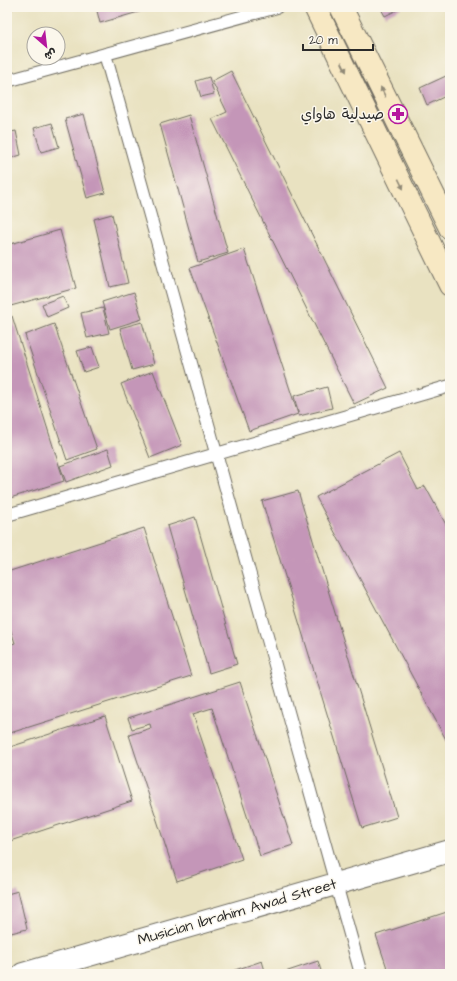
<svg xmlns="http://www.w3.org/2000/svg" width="457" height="981" font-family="'Architects Daughter','Playpen Sans Arabic',sans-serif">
  <rect width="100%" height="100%" fill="#fbf7ec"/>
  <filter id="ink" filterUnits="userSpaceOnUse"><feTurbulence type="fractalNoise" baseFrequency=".025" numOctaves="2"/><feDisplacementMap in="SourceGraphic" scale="8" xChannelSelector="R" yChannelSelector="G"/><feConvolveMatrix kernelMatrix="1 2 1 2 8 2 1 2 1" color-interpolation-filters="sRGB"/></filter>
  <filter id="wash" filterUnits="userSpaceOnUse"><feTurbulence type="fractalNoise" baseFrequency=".012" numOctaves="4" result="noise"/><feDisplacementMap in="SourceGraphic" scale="16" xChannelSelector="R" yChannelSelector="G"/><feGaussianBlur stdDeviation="0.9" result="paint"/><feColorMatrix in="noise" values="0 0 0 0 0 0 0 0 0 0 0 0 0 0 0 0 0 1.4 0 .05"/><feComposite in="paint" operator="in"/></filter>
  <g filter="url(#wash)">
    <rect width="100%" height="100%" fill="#e9e2c1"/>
    <g id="blocks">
      <path fill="#c496b8" d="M7,7h10l-10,4z
        M96,7h60l-56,16z
        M380,7h23l-18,9z
        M231,71l157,317 -34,16 -142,-285 15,-7 -15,-31z
        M446,76l4,8v10l-23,11 -7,-17z
        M209,77l5,17 -13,3 -5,-16z
        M84,114l21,79 -18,5 -22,-79z
        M189,115l39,138 -30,9 -38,-138z
        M52,123l7,24 -18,5 -7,-24z
        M16,131l5,24 -14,4v-26z
        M112,214l16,69 -18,4 -16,-68z
        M60,230l16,58 -69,19v-62z
        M244,249l54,165 -49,17 -59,-163z
        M134,292l8,27 -32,10 -8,-27z
        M63,296l5,12 -21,9 -5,-13z
        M103,308l6,25 -22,5 -6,-25z
        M12,316l52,165 -57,18v-181z
        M142,322l12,42 -22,6 -12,-42z
        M54,324l43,125 -30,11 -42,-125z
        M92,347l7,20 -15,5 -7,-21z
        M153,371l29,74 -32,13 -29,-74z
        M327,387l5,21 -33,8 -5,-20z
        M108,449l5,16 -47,17 -6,-16z
        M399,453l19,37 7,-4 25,46v215l-134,-250z
        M298,491l99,326 -35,11 -100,-327z
        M195,517l42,147 -28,9 -42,-147z
        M144,528l47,148 -184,58v-88l8,-3 -6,-18 -2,1v-54z
        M240,682l53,163 -33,11 -48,-148 -19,6 49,145 -65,22 -48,-146 22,-7 -1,-4 -18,5 -4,-11z
        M105,716l27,85 -125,41v-94z
        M18,891l9,38 -20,5v-40z
        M450,911v63h-61l-13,-39z
        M262,961l4,13h-43z
        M318,961l4,13h-43z"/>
    </g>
  </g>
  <g filter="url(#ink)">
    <use href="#blocks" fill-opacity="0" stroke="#6e6b60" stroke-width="1"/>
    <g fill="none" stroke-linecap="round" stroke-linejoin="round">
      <defs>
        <path id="service" d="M105,54l256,920
          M7,81l270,-74
          M7,515l443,-129"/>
        <path id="tertiary" d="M23,974l427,-123"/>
        <path id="secondary" d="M315,7l135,278
          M341,7l109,221"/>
      </defs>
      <use href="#service" stroke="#6e6b60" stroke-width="14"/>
      <use href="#tertiary" stroke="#6e6b60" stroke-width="24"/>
      <use href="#secondary" stroke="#6e6b60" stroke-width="24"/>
      <use href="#service" stroke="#fff" stroke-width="12"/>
      <use href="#tertiary" stroke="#fff" stroke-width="22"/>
      <use href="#secondary" stroke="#f7e8c3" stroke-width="22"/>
    </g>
    <defs><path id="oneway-solid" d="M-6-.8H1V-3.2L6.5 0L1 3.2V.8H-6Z"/></defs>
    <g fill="#918a77">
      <use href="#oneway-solid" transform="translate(344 67) rotate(64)"/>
      <use href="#oneway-solid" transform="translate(383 92) rotate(-116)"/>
      <use href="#oneway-solid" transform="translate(401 184) rotate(64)"/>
    </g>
  </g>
  <defs>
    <symbol id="pharmacy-ring" viewBox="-11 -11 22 22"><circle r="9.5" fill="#fbf7ec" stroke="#b5179e" stroke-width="1.5"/><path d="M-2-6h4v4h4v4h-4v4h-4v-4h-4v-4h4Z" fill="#b5179e"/></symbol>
  </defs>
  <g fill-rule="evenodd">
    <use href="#pharmacy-ring" x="387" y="103" width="22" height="22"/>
  </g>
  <g text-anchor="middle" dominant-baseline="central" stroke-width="3" stroke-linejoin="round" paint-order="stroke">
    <g font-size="15" fill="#2b2b2b" stroke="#fbf7ec" text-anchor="end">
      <text x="384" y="114">صيدلية هاواي</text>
    </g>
    <g font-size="15" fill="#2b2b2b" stroke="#fbf7ec">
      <text transform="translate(237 912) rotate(-16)">Musician Ibrahim Awad Street</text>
    </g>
  </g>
  <rect width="457" height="981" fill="none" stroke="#fbf7ec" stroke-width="24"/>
  <g transform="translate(46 46) rotate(152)"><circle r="19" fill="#fbf7ec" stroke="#a8a59f"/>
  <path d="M0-3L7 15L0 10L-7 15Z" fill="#b5179e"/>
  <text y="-6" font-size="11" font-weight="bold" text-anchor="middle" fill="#2b2b2b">ش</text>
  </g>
  <path d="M303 44v6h70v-6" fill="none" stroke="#2b2b2b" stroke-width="2"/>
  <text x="309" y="44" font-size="12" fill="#2b2b2b" stroke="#fbf7ec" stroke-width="3" paint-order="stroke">20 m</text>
</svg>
